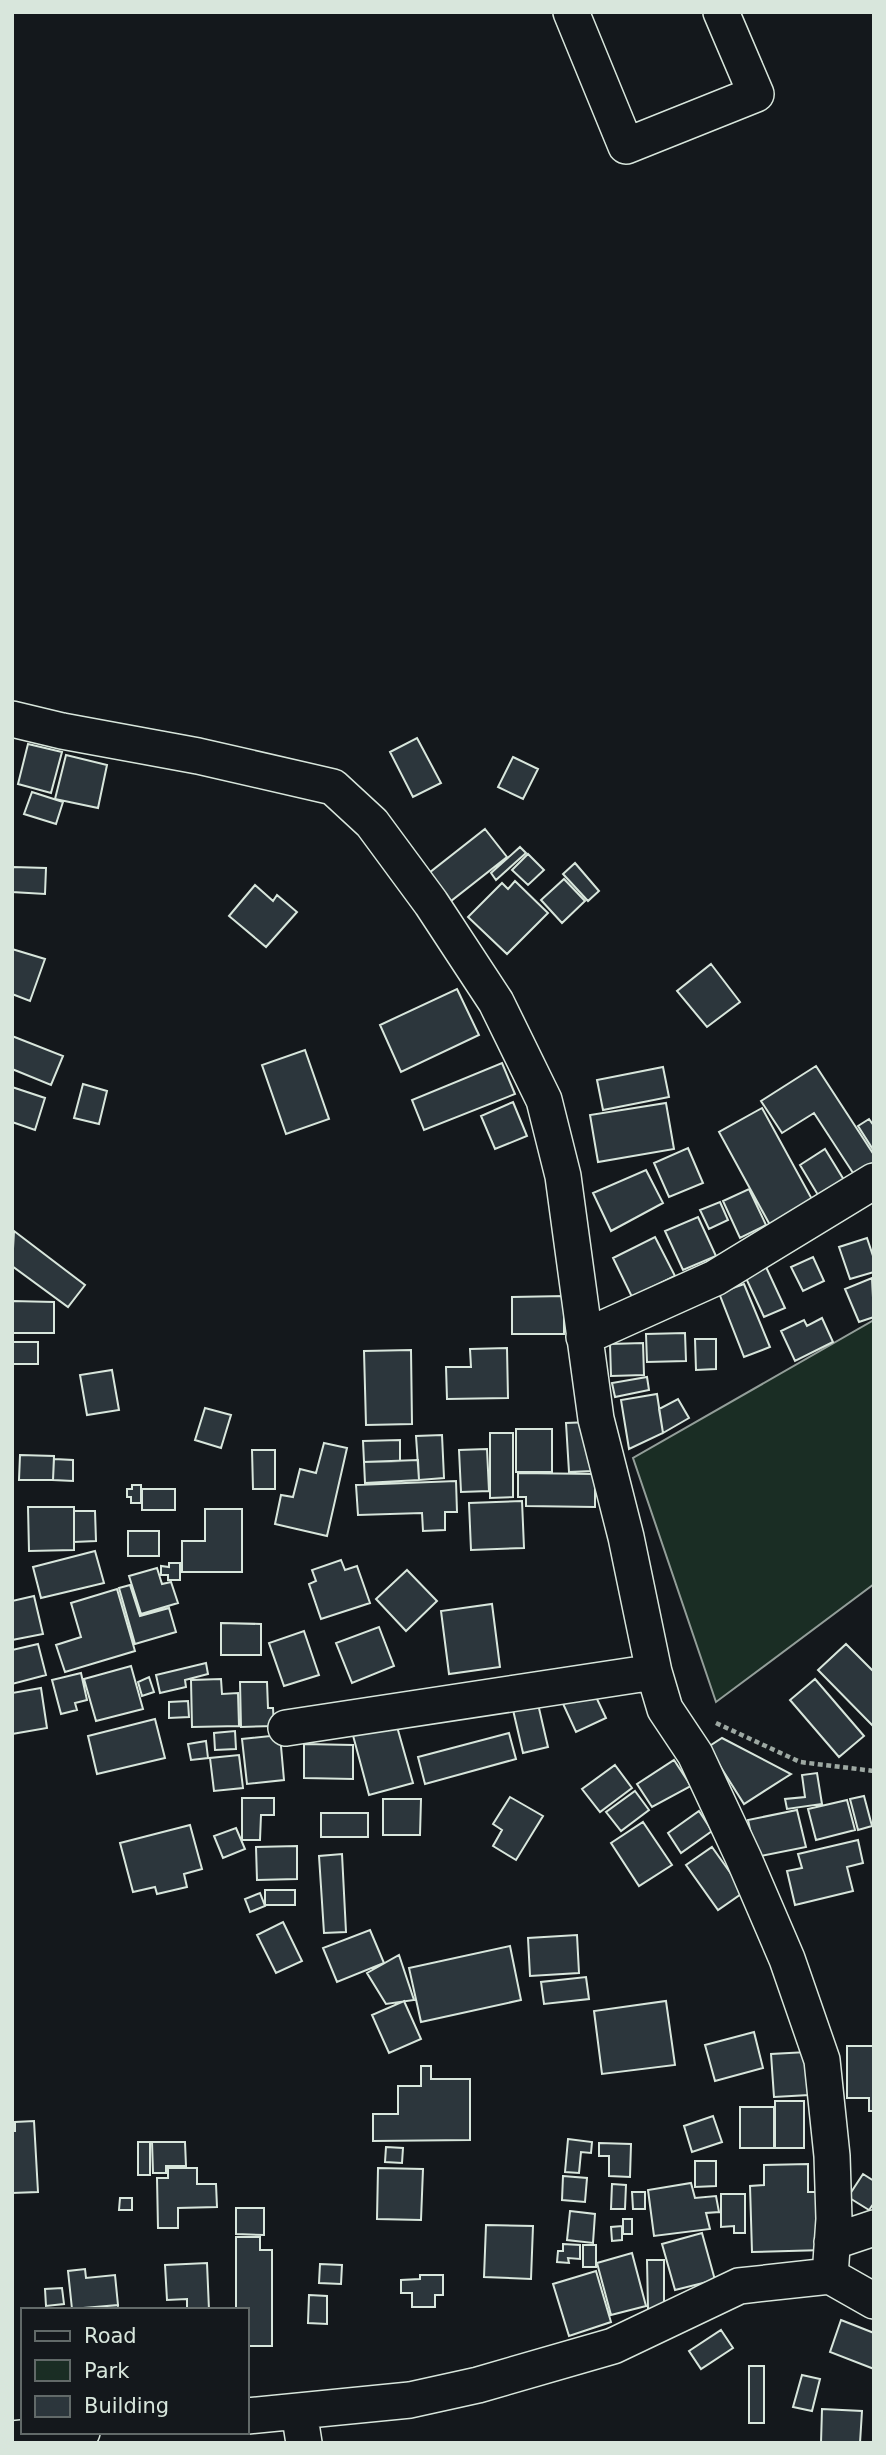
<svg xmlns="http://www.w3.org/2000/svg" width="886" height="2455" font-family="'DejaVu Sans',sans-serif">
  <rect width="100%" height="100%" fill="#14181c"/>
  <path fill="#1a2d24" stroke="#939e99" stroke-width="2" d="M874,1320v264l-158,118 -83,-244z"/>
  <path fill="#2c363c" stroke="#d8e6dc" stroke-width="2" d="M417,738l24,45 -28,14 -23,-45z
    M28,744l34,8 -11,41 -33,-9z
    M66,755l41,10 -9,43 -43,-9z
    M513,757l25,12 -15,30 -25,-12z
    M32,792l31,10 -7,22 -32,-10z
    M485,829l22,28 -56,44 -22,-28z
    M520,847l6,6 -30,27 -5,-7z
    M528,854l16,16 -16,15 -16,-15z
    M575,863l24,28 -11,10 -25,-27z
    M13,867l33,1 -1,26 -33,-2z
    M564,879l21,22 -23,22 -21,-23z
    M515,881l33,32 -41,41 -39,-37 34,-34 6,6z
    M255,885l18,16 4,-6 20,17 -31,35 -37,-31z
    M12,949l33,10 -15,42 -18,-7z
    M711,964l29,38 -33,25 -30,-36z
    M457,989l22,46 -78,37 -21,-47z
    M12,1036l51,20 -12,29 -39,-16z
    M305,1050l24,69 -43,15 -24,-69z
    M502,1063l13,31 -91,36 -12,-30z
    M816,1066l58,89v9l-19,12 -41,-63 -32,20 -21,-32z
    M663,1067l6,30 -66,13 -6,-30z
    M83,1084l24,7 -8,33 -25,-6z
    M12,1087l33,11 -10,32 -23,-8z
    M513,1102l14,34 -32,13 -14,-33z
    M666,1103l8,46 -76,13 -8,-47z
    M762,1108l57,104 -49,13 -51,-93z
    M869,1119l5,7v25l-16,-25z
    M688,1148l15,35 -34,14 -15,-34z
    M825,1149l19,31 -26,15 -18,-30z
    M646,1170l17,33 -52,28 -18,-38z
    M749,1189l17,36 -26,13 -17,-37z
    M720,1202l8,18 -19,9 -9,-19z
    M698,1217l18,39 -33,14 -18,-39z
    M14,1231l71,54 -17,22 -56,-41z
    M655,1237l20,39 -43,21 -19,-39z
    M867,1238l7,21v13l-24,7 -11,-32z
    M813,1257l11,24 -21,10 -12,-24z
    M766,1267l19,41 -21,9 -19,-41z
    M872,1278l2,39 -15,5 -14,-33z
    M744,1284l26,63 -26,10 -25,-64z
    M564,1296v38h-52v-37z
    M12,1301l42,1v31h-42z
    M822,1318l11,24 -38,19 -14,-30 23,-11 3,6z
    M685,1333l1,28 -39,1 -1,-28z
    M695,1339h21v30l-20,1z
    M12,1342h26v22h-26z
    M643,1343l1,32 -33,1 -1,-32z
    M507,1348l1,50 -61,1 -1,-32h25l-1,-18z
    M411,1350l1,74 -46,1 -2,-74z
    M112,1370l7,40 -32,5 -7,-40z
    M647,1377l2,13 -34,7 -3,-14z
    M657,1394l6,39 -34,16 -8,-49z
    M678,1399l11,19 -26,15 -4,-24z
    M205,1408l26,7 -10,33 -26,-8z
    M590,1422l3,49 -24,1 -3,-49z
    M516,1429h36v43h-36z
    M490,1433h23v64l-23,1z
    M442,1435l2,43 -25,2 -3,-44z
    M400,1440v21l-36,1 -1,-21z
    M324,1443l23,5 -20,88 -52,-12 6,-29 12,2 7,-28 16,4z
    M487,1449l2,42 -28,1 -2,-42z
    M252,1450h23v39h-22z
    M20,1455l34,1 -1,24h-34z
    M54,1459l19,1v21l-20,-1z
    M418,1460l1,20 -54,3 -1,-21z
    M518,1473l77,1v33l-69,-1v-9h-8z
    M456,1481l1,31h-12v18l-22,1 -1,-18 -64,2 -2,-30z
    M132,1485h9v18h-10v-6h-4v-8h5z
    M142,1489h33v21h-33z
    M522,1501l2,47 -53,2 -2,-47z
    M28,1507h46v43l-45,1z
    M205,1509h37v63h-60v-31h23z
    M74,1511h21l1,30 -22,1z
    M128,1531h31v25h-31z
    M95,1551l9,32 -63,15 -8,-31z
    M341,1560l4,10 12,-4 13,37 -49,16 -12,-35 7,-3 -4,-11z
    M169,1563h11v17h-12v-5h-7v-9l8,1z
    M157,1568l5,16 9,-2 7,21 -37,11 -12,-38z
    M407,1570l30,31 -31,30 -30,-32z
    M130,1585l10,31 29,-8 7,24 -41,12 -16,-56z
    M117,1589l18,62 -70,21 -9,-27 25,-8 -10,-34z
    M34,1596l9,38 -31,6v-39z
    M492,1604l8,63 -51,7 -8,-63z
    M221,1623l40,1v31h-40z
    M379,1627l15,39 -42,17 -16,-40z
    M304,1631l15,44 -35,11 -15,-43z
    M38,1644l8,31 -34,9v-34z
    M846,1644l28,28v55l-56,-57z
    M206,1663l2,11 -23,6 1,7 -26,6 -4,-18z
    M131,1666l12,43 -47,12 -12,-42z
    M81,1673l6,27 -12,3 2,7 -16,4 -9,-34z
    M149,1677l5,15 -12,4 -4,-14z
    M221,1679l1,15 16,-1 1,33 -47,1 -1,-47z
    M815,1679l49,57 -25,21 -49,-57z
    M240,1682h27l1,26h5l1,18 -33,1z
    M589,1682l17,36 -30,14 -17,-37z
    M41,1688l6,40 -35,6v-41z
    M535,1691l13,56 -25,6 -13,-56z
    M188,1701l1,16 -20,1v-16z
    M394,1716l19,67 -44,12 -18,-67z
    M155,1719l10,39 -68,16 -9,-38z
    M235,1731l1,18 -21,1 -1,-17z
    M509,1733l7,26 -91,25 -7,-27z
    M280,1735l4,45 -37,4 -5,-45z
    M722,1738l69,36 -47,30 -36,-57z
    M206,1741l2,17 -17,2 -3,-16z
    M304,1744l49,1v34l-49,-1z
    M239,1755l4,33 -29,3 -4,-33z
    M674,1760l17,26 -39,21 -15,-23z
    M615,1765l17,23 -32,24 -18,-23z
    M817,1773l5,31 -35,5 -2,-10 20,-2 -3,-22z
    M635,1791l14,19 -28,21 -15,-19z
    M864,1796l8,30 -14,4 -8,-31z
    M510,1797l33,19 -27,44 -23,-14 9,-16 -9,-6z
    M242,1798h32v17h-13l-1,25h-18z
    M383,1799h38l-1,36h-37z
    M847,1800l8,30 -39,10 -8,-31z
    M797,1810l9,37 -50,10 -8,-37z
    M699,1811l13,20 -31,22 -13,-20z
    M321,1813h47v24h-47z
    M643,1822l29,43 -33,21 -28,-43z
    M190,1825l12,44 -18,5 3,13 -30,7 -2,-7 -22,5 -13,-49z
    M236,1828l9,21 -22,9 -9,-22z
    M858,1840l5,23 -16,4 6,24 -58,14 -8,-34 15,-3 -4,-14z
    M297,1846v33l-40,1 -1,-33z
    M712,1847l32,45 -26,18 -32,-45z
    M342,1854l4,78 -22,1 -5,-77z
    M265,1890h30v15h-30z
    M260,1893l5,13 -15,6 -5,-13z
    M283,1922l19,39 -26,12 -19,-38z
    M370,1930l14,33 -47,19 -14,-34z
    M577,1935l2,38 -49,3 -2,-38z
    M510,1946l11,54 -100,22 -12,-54z
    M399,1955l15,45 -28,4 -19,-31z
    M586,1977l3,22 -45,5 -3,-22z
    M404,2001l17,38 -32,14 -17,-38z
    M666,2001l9,64 -73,9 -8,-63z
    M754,2032l9,36 -48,13 -10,-36z
    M847,2046h27v65h-5v-13h-22z
    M807,2052l2,43 -35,2 -3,-43z
    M421,2066h10v13h39v61l-97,1v-27h25v-28h23z
    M775,2101h29v47h-29z
    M740,2107h34v41h-34z
    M713,2116l9,26 -30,10 -8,-26z
    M34,2121l4,71 -26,1v-62h3v-9z
    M568,2139l24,3 -1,11 -10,-1 -2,21 -14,-1z
    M138,2142h12v33h-12z
    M152,2142h33l1,24h-20v7h-13z
    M599,2143l32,1 -1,33 -21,-1v-20h-10z
    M386,2147l17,1 -1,15 -17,-1z
    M695,2161h21v25l-21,1z
    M808,2164v28h14l2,58 -72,2 -2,-66 14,-1v-20z
    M168,2168h29v16h19l1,23 -39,1v20h-20l-1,-50h11z
    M378,2168l45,1 -2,51 -44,-1z
    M863,2174l11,7v22l-5,7 -21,-13z
    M563,2176l24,2 -2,24 -23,-2z
    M691,2183l4,15 21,-2 3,16 -13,1 4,16 -56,7 -6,-46z
    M612,2184l14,1 -1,24h-14z
    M632,2192h13v17h-12z
    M721,2194h24v39h-11v-7l-13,1z
    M120,2198h12v12h-13z
    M236,2208h28v27l-28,-1z
    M570,2211l25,3 -2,29 -26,-3z
    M623,2219h9v15h-9z
    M486,2225l47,1 -2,53 -47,-2z
    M622,2226v14l-10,1 -1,-14z
    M702,2233l13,47 -40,10 -13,-46z
    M236,2237h24v13h12v96h-25v-36h-11z
    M563,2244l17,1v14l-12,-1 1,5 -12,-1 1,-11h5z
    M583,2245h13v22h-13z
    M632,2253l14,53 -35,9 -14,-52z
    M647,2260h17v48l-16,1z
    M207,2263l2,47h-22v-11l-20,1 -2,-35z
    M320,2264l22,1 -1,19 -22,-1z
    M85,2269l1,9 29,-3 3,30 -46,4 -4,-38z
    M596,2271l15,51 -42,14 -16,-52z
    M420,2275h23v20h-8v12h-23v-14h-11v-13l19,-1z
    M62,2288l2,16 -18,2 -1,-17z
    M309,2295l18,1v28l-19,-1z
    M118,2305v5h-46v-1z
    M841,2320l33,13v36l-44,-17z
    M721,2330l12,18 -32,21 -12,-18z
    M749,2366h15v57h-15z
    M802,2375l18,4 -8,32 -19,-4z
    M822,2409l40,2 -2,32h-39z"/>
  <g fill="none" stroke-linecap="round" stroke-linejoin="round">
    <defs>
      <path id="minor" d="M571,12l55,134 130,-52 -35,-82
        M12,719l50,12 136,25 135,31 39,36 59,80 65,99 48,98 19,76 33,243 30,118 28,135 11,37 30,45 49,105 43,100 35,101 10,96 2,63 -4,57
        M584,1337l131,-59 159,-97
        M286,1728l368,-56
        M832,2242l42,-14
        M299,2411l5,32
        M247,2416l163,-16 68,-15 135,-39 126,-60 91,-10 44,25
        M12,2439l70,-7"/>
    </defs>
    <use href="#minor" stroke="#d8e6dc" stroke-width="38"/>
    <path stroke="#9da8a2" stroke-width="4.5" stroke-dasharray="5 3.5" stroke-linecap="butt" d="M716,1723l84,39 74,9"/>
    <use href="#minor" stroke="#14181c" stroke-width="35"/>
  </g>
  <rect width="886" height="2455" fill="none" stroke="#d8e6dc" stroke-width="28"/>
  <rect x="21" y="2308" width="228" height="126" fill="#14181c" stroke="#626a69" stroke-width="2"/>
  <rect x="35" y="2331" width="35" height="10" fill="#14181c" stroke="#626a69" stroke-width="2"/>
  <text x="84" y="2343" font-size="21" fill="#d8e6dc">Road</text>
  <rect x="35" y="2360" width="35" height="21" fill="#1a2d24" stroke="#626a69" stroke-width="2"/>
  <text x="84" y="2378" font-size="21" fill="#d8e6dc">Park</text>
  <rect x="35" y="2396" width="35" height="21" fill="#2c363c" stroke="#626a69" stroke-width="2"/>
  <text x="84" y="2413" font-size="21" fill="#d8e6dc">Building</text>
</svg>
